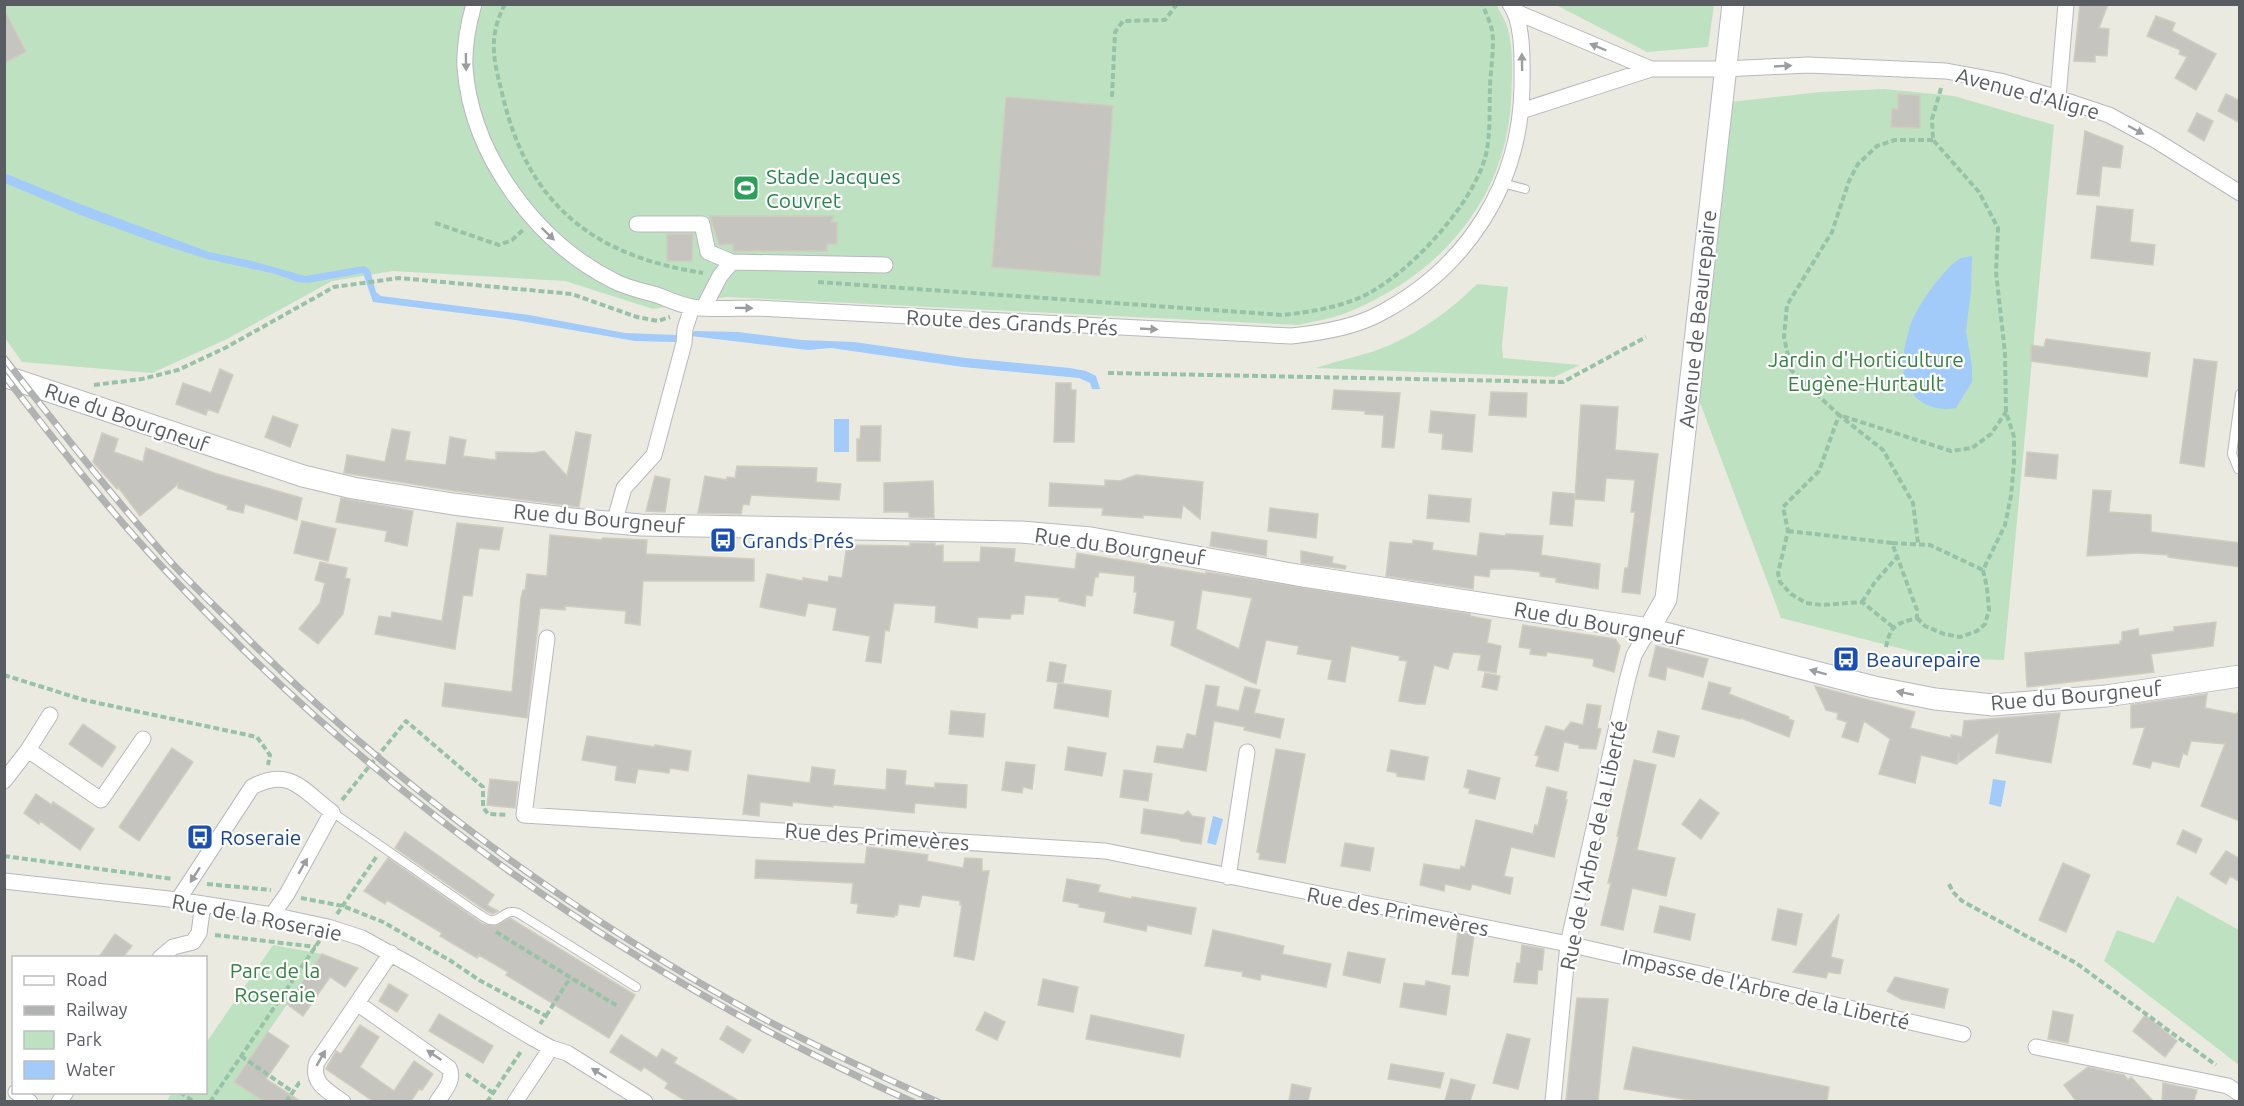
<svg xmlns="http://www.w3.org/2000/svg" width="2244" height="1106" font-family="Ubuntu,sans-serif">
  <rect width="100%" height="100%" fill="#ebeae0"/>
  <path fill="#bee2c1" d="M1496,4c4,8 10,17 12,25 6,24 4,49 3,73 -6,98 -71,172 -160,209 -16,7 -35,10 -53,14l-572,-28 -73,12 -88,-28 -172,-10 -61,10 -105,58 -75,34 -130,-11 -17,-24 -1,-333z
    M1556,5h158l-6,42 -61,5z
    M1885,89l69,7 100,29 -50,535 -66,-2 -157,-40 -85,-226 34,-290 90,-10z
    M1477,284l31,3 -6,58 1,13 77,7 -26,12 -239,-9c25,-8 52,-13 75,-23 33,-15 62,-36 87,-61z
    M2177,896l62,34v135l-135,-104 13,-31 37,13z
    M273,945l49,9 -88,127 29,20 -97,1 6,-9 34,-1v-49z"/>
  <path fill="#a2cbfa" d="M4,173l76,31 129,48 43,9 53,15 59,-10 6,4 6,22 5,4 148,19 96,18 51,2 20,-4 42,1 64,8 52,2 112,16 104,10 16,3 10,5 4,13h-8l-2,-6 -11,-5 -116,-11 -132,-19 -23,2 -117,-14 -16,6 -40,-1 -120,-21 -142,-18 -10,-29 -55,10 -10,-1 -23,-8 -68,-15 -53,-17 -71,-26 -78,-33z
    M1972,256l-1,35 -5,40 6,35v16l-16,26c-28,5 -51,-11 -53,-41 -1,-12 4,-30 7,-41 7,-20 32,-55 49,-67 3,-2 8,-2 13,-3z
    M834,419h15v33h-15z
    M1993,779l13,2 -5,26 -12,-3z
    M1213,816l10,3 -7,26 -9,-2z"/>
  <path fill="#c6c4be" stroke="#d0ccbf" stroke-width="1.5" fill-rule="evenodd" d="M2080,4h28l-9,24 10,1 -2,27 -12,-1v7l-21,-1z
    M4,9l22,43 -22,11z
    M2156,16l19,7 -3,8 44,23 -20,36 -21,-12 12,-21 -8,-3 1,-4 -33,-14z
    M1898,94l22,1v33l-29,-1 1,-18h6z
    M2226,94l14,7v22l-22,-12z
    M1006,97l107,9 -13,170 -108,-9z
    M2197,113l16,8 -9,20 -16,-10z
    M2085,131l38,15 -3,22 -18,-2 -3,30 -22,-2z
    M2097,206l36,4 -3,32 25,3 -2,20 -62,-7z
    M710,216h124l-3,6h6v22h-10v7h-94v-7l-14,1z
    M667,234h26l-1,27h-25z
    M2046,339l104,14 -3,24 -116,-16v-16l13,2z
    M2194,359l23,3 -13,105 -24,-4z
    M220,369l13,6 -15,38 -10,-4 -2,6 -30,-11 7,-21 28,10z
    M1056,383h15v7h5l-2,52h-20z
    M1334,390l66,3 -6,55 -12,-1 2,-32 -19,-1v-3l-33,-2z
    M1491,392l36,1 -1,24 -37,-2z
    M1581,405l37,2 -3,43 43,4 -18,140 -18,-2 3,-24h3l7,-56h-4l4,-32 -29,-2 -2,23 -29,-2z
    M1431,411l44,4 -3,37 -30,-3 1,-15 -14,-2z
    M273,416l25,9 -8,22 -25,-10z
    M861,426h20l-1,35h-23v-22h3z
    M392,429l18,3 -5,28 41,5 4,-28 16,3 -3,16 33,4v-8l38,1 10,-2 23,25 9,-44 15,3 -12,72 -124,-16 -111,-18 3,-18 38,7z
    M102,433l16,6 -4,13 29,10 3,-14 68,25 88,25 -5,22 -52,-16 -2,9 -16,-4 1,-3 -50,-18v-4l-38,32 -22,-29 -1,2 -24,-27z
    M2027,452l31,3 -2,24 -31,-3z
    M737,466l80,2 -1,14 25,2 -2,16 -88,-5 -2,10 -6,-1 -2,10 -43,-1 7,-37 22,4v-3l8,1z
    M1136,475l67,7 -3,37 -17,-14 -2,13 -38,-3v3l-41,-3 1,-7 -54,-2 1,-23 55,3v-6l15,1z
    M655,476l15,3 -5,33 -19,-1z
    M933,481l1,37 -25,-1v-5h-25v-29z
    M2093,490l18,1 -2,21 42,3v17l89,11v24l-72,-10v-2l-30,-2 -51,3z
    M1553,492l22,2 -3,32 -22,-2z
    M1429,495l42,4 -2,23 -42,-4z
    M341,498l72,13 -6,35 -22,-5 2,-10 -51,-9z
    M1270,508l48,6 -2,24 -48,-7z
    M302,521l34,8 -8,32 -34,-8z
    M457,523l46,5 -4,22 -20,-2 -7,48 -9,-1 -8,54 -80,-15 4,-18 12,2 1,-6 50,9z
    M1212,532l55,9 -1,15 -56,-10z
    M1480,533l26,3v-2l37,2 -2,19 59,9 -2,25 -42,-7v-4l-16,-2v-4l-28,-3h-22l-1,8 -15,-2 -1,14 -87,-13 4,-34 23,2v-4l20,3 -1,7 45,6z
    M550,535l52,5 1,-2 44,2 -1,14 108,5v22h-111l-3,44 -15,-2 1,-12 -61,-5v4l-25,-2 -13,110 -85,-12 3,-23 67,9 9,-94 2,-8h2l2,-16 20,2z
    M910,543h25v3l8,-1v17h37l1,-15 18,1 16,1 -1,13 61,7 2,-16 129,21v-2l264,42v2l21,4 -4,23 14,3 -5,27 -18,-3 3,-15 -28,-3 -5,17 -14,-4 -9,39h-8l-18,-3 8,-40 -8,-1 1,-4 -49,-10 -6,36 -17,-3 4,-19 -35,-6 2,-8 -33,-6 -10,44 -85,-39 4,-24 -41,-8 3,-21h-3l1,-16 -36,-4 -1,5h-3l-3,19 -6,-1 -1,11 -26,-5 1,-3 -35,-3 -2,19h-12l-1,5 -32,-2 -1,11 -42,-6 1,-16 -42,-3 -5,28 -4,-1 -4,33 -15,-2 4,-25 -37,-6 4,-22 -29,-5 -3,13 -45,-9 7,-33 36,7v-3l25,4 1,-6 13,2 5,-33 63,1zM1202,590l50,8 -13,51 -43,-20z
    M1301,551l32,6 -1,6 14,3 -1,3 -44,-6z
    M320,562l27,6 -2,10 5,1 -7,35 -25,30 -19,-15 21,-26 5,-20 -10,-3z
    M2216,622l-3,24 -62,8 3,18 -127,15 -2,-34 95,-9v-3h2v-9l16,-3 1,7 35,-5v-4z
    M1523,625l92,14 5,7 -6,26 -21,-6 1,-7 -47,-7 -1,4 -16,-2 1,-5 -12,-2z
    M1656,646l52,13 -5,18 -36,-10 -2,13 -16,-4z
    M1050,662l16,3 -3,18 -16,-2z
    M1485,673l15,3 -3,14 -15,-3z
    M1709,682l22,6 -2,6 60,23 -1,2 6,2 -5,16 -48,-19 -1,1 -38,-10z
    M1058,683l53,8 -3,26 -54,-9z
    M1206,685l13,2 -3,19 23,5 6,-24 15,3 -6,23 30,6 -4,19 -36,-8 1,-3 -31,-6 -8,50 -52,-9 3,-16 26,3 4,-15 9,2z
    M1815,686l100,26 -5,16 41,10v-3l11,2 2,-16 96,-8 -9,50 -55,-10 3,-21 -40,30v-9l-2,11 -36,-9 -6,28 -36,-9 11,-35 -26,-18 -6,21 -16,-5 5,-15 -10,-3 1,-6 -12,-3z
    M2207,694l-2,14 31,6 4,-4v111l-39,-15 24,-62 -34,-3 -4,14 -4,-2 -4,14 -27,-6 -2,7 -17,-4 12,-37 -14,1v-23z
    M1587,704l14,2 -4,22 4,1 -5,20 -17,-1v-3l-15,-3 -6,29 -22,-5 3,-10 -4,-1 11,-29 18,5 7,-9 12,3z
    M951,711l34,3 -2,23 -34,-3z
    M83,724l33,23 -14,20 -33,-23z
    M1658,731l21,5 -5,21 -21,-5z
    M587,736l68,11v-2l36,6 -3,20 -18,-3 -1,5 -31,-4 -3,14 -20,-3 2,-14 -35,-6z
    M1068,747l38,6 -4,23 -37,-6z
    M172,748l21,14 -54,79 -20,-14z
    M1276,749l29,5 -20,109 -26,-4 1,-6 -3,-1z
    M1391,750l37,7 -4,23 -27,-4v-3l-10,-2z
    M1634,760l22,5 -19,85 38,8 -9,38 -34,-8 -9,42 -22,-5 10,-42h-3l11,-47h-2z
    M1006,762l29,3 -3,24 -9,-2 -1,6 -20,-3z
    M812,767l23,3 -2,15 53,5 1,-21 19,2 -1,14 30,3v-5l32,2 -1,23 -51,-5 -1,10 -81,-8v2l-40,-5 -1,4 -32,-4 -1,14 -16,-2 5,-39 62,8z
    M1124,770l28,4 -4,27 -28,-4z
    M1468,770l32,8 -5,21 -26,-6 1,-4 -6,-2z
    M490,779l28,3 -3,26 -28,-3z
    M1547,787l20,5 -2,8h2l-13,57 -43,-10 -7,29 9,2 -3,16 -38,-10 -2,6 -25,-6 -1,7 -24,-6 4,-21 36,6 1,-4 4,1 11,-47 57,14 2,-9 3,1z
    M36,794l16,11 1,-3 41,27 -14,21 -40,-29 -1,3 -15,-11z
    M1700,799l19,14 -18,26 -19,-15z
    M1144,809l39,6 5,-4 4,5 13,2 -4,26 -20,-3 -2,-2 -38,-6z
    M2183,830l19,9 -6,14 -19,-9z
    M405,832l89,63 -7,10 11,6 -5,3 -5,-2 -93,-64z
    M1345,843l29,5 -4,23 -29,-5z
    M867,847l61,8 -1,6 36,7 2,-10 17,1v12h7l-15,89 -20,-4 8,-51h-2v-4l-38,-6 -3,12 -20,-3 -2,11 -2,-1 -1,3 -37,-4 1,-9 -7,-1 2,-20 -98,-5 1,-18 109,4z
    M2226,851l14,8v23l-10,-6 -4,8 -16,-10z
    M388,858l95,66 12,2 15,-8 125,77 -26,43 -103,-63 2,-3 -29,-17 -2,3 -37,-22 2,-3 -55,-33 -2,4 -21,-13z
    M2063,863l27,12 -24,57 -27,-12z
    M1067,879l33,6 -2,7 34,7v-2l64,11 -5,26 -44,-9 -1,6 -42,-9 2,-10 -27,-5v-3l-16,-3z
    M1660,906l35,8 -5,26 -36,-8z
    M1778,909l24,5 -6,31 -24,-5z
    M1839,914l-8,43 12,3 -3,14 -12,-2 -2,6 -33,-6z
    M1213,930l71,16 -2,8 49,10 -5,23 -65,-13 -1,6 -18,-4 1,-4 -38,-6z
    M1458,932l16,3 -6,41 -16,-2z
    M115,934l17,12 -9,11h-24z
    M1522,945l22,4 -2,21h-4l-1,14 -23,-2 3,-19 3,1z
    M1348,952l37,7 -5,24 -37,-8z
    M322,954l36,14 -13,19 -15,-10 -27,39 -16,-12z
    M1895,977l53,12 -4,19 -43,-9 -14,-8z
    M1043,979l35,8 -5,25 -35,-7z
    M1426,981l24,5 -4,29 -46,-8 4,-24 21,3z
    M389,984l19,11 -11,17 -18,-11z
    M1577,998l31,1 -10,102h-32z
    M2053,1011l20,4 -5,28 -20,-4z
    M985,1012l20,10 -8,18 -21,-10z
    M439,1014l54,32 -10,17 -54,-32z
    M1091,1015l93,20 -4,22 -94,-18z
    M2145,1015l32,26 -12,16 -32,-26z
    M360,1025l19,12 -19,30 34,24 20,-30 19,13 -11,16 -3,-1 -8,12h-38l-47,-32 10,-18 5,3z
    M727,1026l24,14 -8,13 -23,-14z
    M268,1032l21,14 -23,33 34,22h-37l-29,-19z
    M1507,1034l23,5 -12,50 -25,-6z
    M621,1035l36,23 5,-9 15,9 -3,5 65,38h-53l-21,-13 3,-5 -24,-16 -3,4 -31,-19z
    M1633,1047l196,40 -2,14h-132l-71,-12z
    M1391,1064l53,9 -4,15 -52,-9z
    M2088,1067l36,8 4,5 3,-3 22,24h-77l-12,-16z
    M1451,1079l24,6 -5,16h-25z
    M2163,1083l34,7 -3,11h-32z
    M1292,1084l19,4 -3,13h-19z"/>
  <g fill="none" stroke-linecap="round" stroke-linejoin="round">
    <defs>
      <path id="lane" d="M1502,183l23,6
        M2238,469l-6,-15 8,-60
        M332,812l144,100c4,2 9,7 14,8 11,3 13,-12 28,-7l118,74"/>
      <path id="street" d="M474,4c-6,21 -10,43 -9,64 7,88 71,174 149,213 13,7 29,10 43,14 11,4 23,10 35,12 20,3 44,1 64,1l535,28c29,-3 62,-8 88,-22 88,-46 142,-130 143,-229 0,-23 2,-62 -12,-81
        M1516,12l135,57
        M2058,98l8,-94
        M1521,111l130,-42h73l84,-4 138,6 54,10 58,17 51,17 46,25 85,53
        M637,224h65l6,28 24,10 -12,14 -16,31
        M732,262l153,3
        M614,523l10,-35 30,-33 30,-112 1,-14 7,-22
        M547,638l-23,177 581,36 463,93 395,90
        M28,750l22,-35
        M4,781l24,-31 73,50 42,-61
        M1228,877l19,-125
        M4,881l174,19 94,15 56,12 34,11 54,30 115,69 20,11 16,5 78,49
        M178,900l74,-113c38,-21 51,4 80,25l-45,82 -15,21
        M160,958l13,-11 20,-5 6,-9 4,-29
        M357,1003l92,65c6,12 -5,23 -12,34
        M2036,1047l192,39 12,8
        M16,1092l14,10
        M59,1102l7,-10
        M343,1102c-15,-11 -33,-19 -26,-40l74,-109
        M515,1102l36,-54
        M1553,1102l15,-158 59,-263 7,-26 15,-26"/>
      <path id="secondary" d="M4,376l299,100 50,12 100,16 119,15 69,6 380,7 70,6 206,37 352,54 225,58 61,12 58,6 113,-9 134,-20
        M1649,629l17,-30 67,-595"/>
    </defs>
    <use href="#lane" stroke="#b6b8bd" stroke-width="10"/>
    <use href="#street" stroke="#b6b8bd" stroke-width="17"/>
    <use href="#secondary" stroke="#b6b9bf" stroke-width="23"/>
    <path stroke="#98c2a8" stroke-width="4" stroke-dasharray="6 3" stroke-linecap="butt" d="M505,4c-18,35 -11,57 -2,93 26,109 91,159 200,176
      M1112,97l3,-65 8,-11 42,-1 12,-16
      M1933,140h-38l-18,6 -19,18 -9,17 -17,51 -45,73 -3,32 7,33 48,45 112,36 21,-3 19,-14 15,-22
      M435,223l64,22 13,-5 11,-10
      M818,282l465,33c26,-3 52,-7 76,-17 47,-20 112,-91 126,-140 6,-22 4,-47 5,-69 0,-17 5,-43 2,-59 -2,-8 -6,-17 -10,-26
      M1108,373l455,9 83,-45
      M94,385l48,-6 36,-9 47,-22 109,-61 65,-9 173,16 65,23 21,4 12,-4
      M1788,531l104,12 25,67v8c-22,6 -26,7 -31,29
      M1892,543l38,2 53,25
      M1862,602l13,-20 22,-25
      M1917,618l8,8 19,8 16,3 17,-6 8,-7 4,-14 -2,-22 -4,-18 22,-45 6,-29 3,-34v-25l-8,-25 -1,-59 -9,-81 2,-44 -19,-36 -46,-52 -1,-21 10,-34
      M1893,627l-31,-25 -40,3 -16,-2 -15,-9 -11,-12 -2,-9 10,-42 -5,-24 36,-36 20,-56 44,35 30,53 5,40
      M4,675l80,25 173,37 13,18 -2,10
      M342,800l64,-79 77,66v20l5,7 20,1
      M4,856l169,23
      M207,884l64,6
      M1949,884l4,8 9,9 114,62 140,102
      M301,898l42,8 40,16 68,39 28,19 67,36 -6,8
      M337,914l40,-58
      M496,932l123,75
      M215,935l101,12
      M546,1016l24,-38
      M241,1056l52,36
      M466,1074l27,19
      M180,1092l14,10
      M210,1102l110,-162
      M286,1102l13,-19 3,-1
      M487,1102l35,-52"/>
    <use href="#lane" stroke="#fff" stroke-width="8"/>
    <use href="#street" stroke="#fff" stroke-width="15"/>
    <use href="#secondary" stroke="#fff" stroke-width="21"/>
    <defs>
      <path id="rail" d="M4,358c54,69 107,137 165,202 23,25 49,49 73,73 155,154 333,284 526,388 55,29 113,55 170,81
        M4,375c52,67 104,135 162,196 211,225 465,405 747,531"/>
    </defs>
    <use href="#rail" stroke="#b1b2b2" stroke-width="7"/>
    <use href="#rail" stroke="#fff" stroke-width="4.5" stroke-dasharray="14" stroke-linecap="butt"/>
  </g>
  <defs><path id="oneway-solid" d="M-6-.8H1V-3.2L6.5 0L1 3.2V.8H-6Z" transform="scale(1.5)"/></defs>
  <g fill="#9b9da0">
    <use href="#oneway-solid" transform="translate(1598 47) rotate(-157)"/>
    <use href="#oneway-solid" transform="translate(466 62) rotate(89)"/>
    <use href="#oneway-solid" transform="translate(1522 62) rotate(-91)"/>
    <use href="#oneway-solid" transform="translate(1783 66) rotate(-3)"/>
    <use href="#oneway-solid" transform="translate(2136 130) rotate(28)"/>
    <use href="#oneway-solid" transform="translate(548 234) rotate(44)"/>
    <use href="#oneway-solid" transform="translate(744 308) rotate(1)"/>
    <use href="#oneway-solid" transform="translate(1149 329) rotate(3)"/>
    <use href="#oneway-solid" transform="translate(1818 672) rotate(-165)"/>
    <use href="#oneway-solid" transform="translate(1905 693) rotate(-168)"/>
    <use href="#oneway-solid" transform="translate(303 866) rotate(-60)"/>
    <use href="#oneway-solid" transform="translate(195 875) rotate(123)"/>
    <use href="#oneway-solid" transform="translate(434 1055) rotate(-146)"/>
    <use href="#oneway-solid" transform="translate(321 1058) rotate(-60)"/>
    <use href="#oneway-solid" transform="translate(599 1073) rotate(-148)"/>
  </g>
  <defs>
    <symbol id="stadium-square" viewBox="-11 -11 22 22"><rect x="-9" y="-9" width="18" height="18" rx="4" fill="#2e9e5b" stroke="#fff"/><path d="M0-5a6.5 5 0 1 0 0 10a6.5 5 0 1 0 0-10ZM-3.5-1.8h7v3.6h-7Z" fill="#fff"/></symbol>
    <symbol id="bus-square" viewBox="-11 -11 22 22"><rect x="-9" y="-9" width="18" height="18" rx="4" fill="#1a4fb4" stroke="#fff"/><path d="M-5-6H5V4H4V6H2V4H-2V6H-4V4H-5ZM-3.5-4V0h7V-4ZM-3.5 1.2v1.5H-2V1.2ZM2 1.2v1.5H3.5V1.2Z" fill="#fff"/></symbol>
  </defs>
  <g fill-rule="evenodd">
    <use href="#stadium-square" x="731" y="173" width="30" height="30"/>
    <use href="#bus-square" x="708" y="525" width="30" height="30"/>
    <use href="#bus-square" x="1831" y="644" width="30" height="30"/>
    <use href="#bus-square" x="185" y="822" width="30" height="30"/>
  </g>
  <g text-anchor="middle" dominant-baseline="central" stroke-width="4.5" stroke-linejoin="round" paint-order="stroke">
    <g font-size="21" fill="#595c61" stroke="#fff">
      <text transform="translate(2028 93) rotate(15)">Avenue d'Aligre</text>
      <text transform="translate(1697 319) rotate(-84)">Avenue de Beaurepaire</text>
      <text transform="translate(1012 322) rotate(3)">Route des Grands Prés</text>
      <text transform="translate(127 417) rotate(19)">Rue du Bourgneuf</text>
      <text transform="translate(599 518) rotate(5)">Rue du Bourgneuf</text>
      <text transform="translate(1120 546) rotate(8)">Rue du Bourgneuf</text>
      <text transform="translate(1599 623) rotate(10)">Rue du Bourgneuf</text>
      <text transform="translate(2076 695) rotate(-5)">Rue du Bourgneuf</text>
      <text transform="translate(877 836) rotate(4)">Rue des Primevères</text>
      <text transform="translate(1593 845) rotate(-78)">Rue de l'Arbre de la Liberté</text>
      <text transform="translate(1398 911) rotate(11)">Rue des Primevères</text>
      <text transform="translate(257 917) rotate(11)">Rue de la Roseraie</text>
      <text transform="translate(1766 989) rotate(13)">Impasse de l'Arbre de la Liberté</text>
    </g>
    <g font-size="21" fill="#27864d" stroke="#fff" text-anchor="start">
      <text x="766" y="176">Stade Jacques<tspan x="766" dy="24">Couvret</tspan></text>
    </g>
    <g font-size="21" fill="#388043" stroke="#fff">
      <text x="1866" y="359">Jardin d'Horticulture<tspan x="1866" dy="24">Eugène-Hurtault</tspan></text>
      <text x="275" y="970">Parc de la<tspan x="275" dy="24">Roseraie</tspan></text>
    </g>
    <g font-size="21" fill="#164399" stroke="#fff" text-anchor="start">
      <text x="742" y="540">Grands Prés</text>
      <text x="1866" y="659">Beaurepaire</text>
      <text x="220" y="837">Roseraie</text>
    </g>
  </g>
  <rect width="2244" height="1106" fill="none" stroke="#595c61" stroke-width="12"/>
  <rect x="12" y="956" width="195" height="138" fill="#ffffff" stroke="#bdbec0" stroke-width="1.5"/>
  <rect x="24" y="976" width="30" height="9" fill="#ffffff" stroke="#bdbec0" stroke-width="1.5"/>
  <text x="66" y="986" font-size="18" fill="#595c61">Road</text>
  <rect x="24" y="1006" width="30" height="9" fill="#b1b2b2" stroke="#bdbec0" stroke-width="1.5"/>
  <text x="66" y="1016" font-size="18" fill="#595c61">Railway</text>
  <rect x="24" y="1031" width="30" height="18" fill="#bee2c1" stroke="#bdbec0" stroke-width="1.5"/>
  <text x="66" y="1046" font-size="18" fill="#595c61">Park</text>
  <rect x="24" y="1061" width="30" height="18" fill="#a2cbfa" stroke="#bdbec0" stroke-width="1.5"/>
  <text x="66" y="1076" font-size="18" fill="#595c61">Water</text>
</svg>
